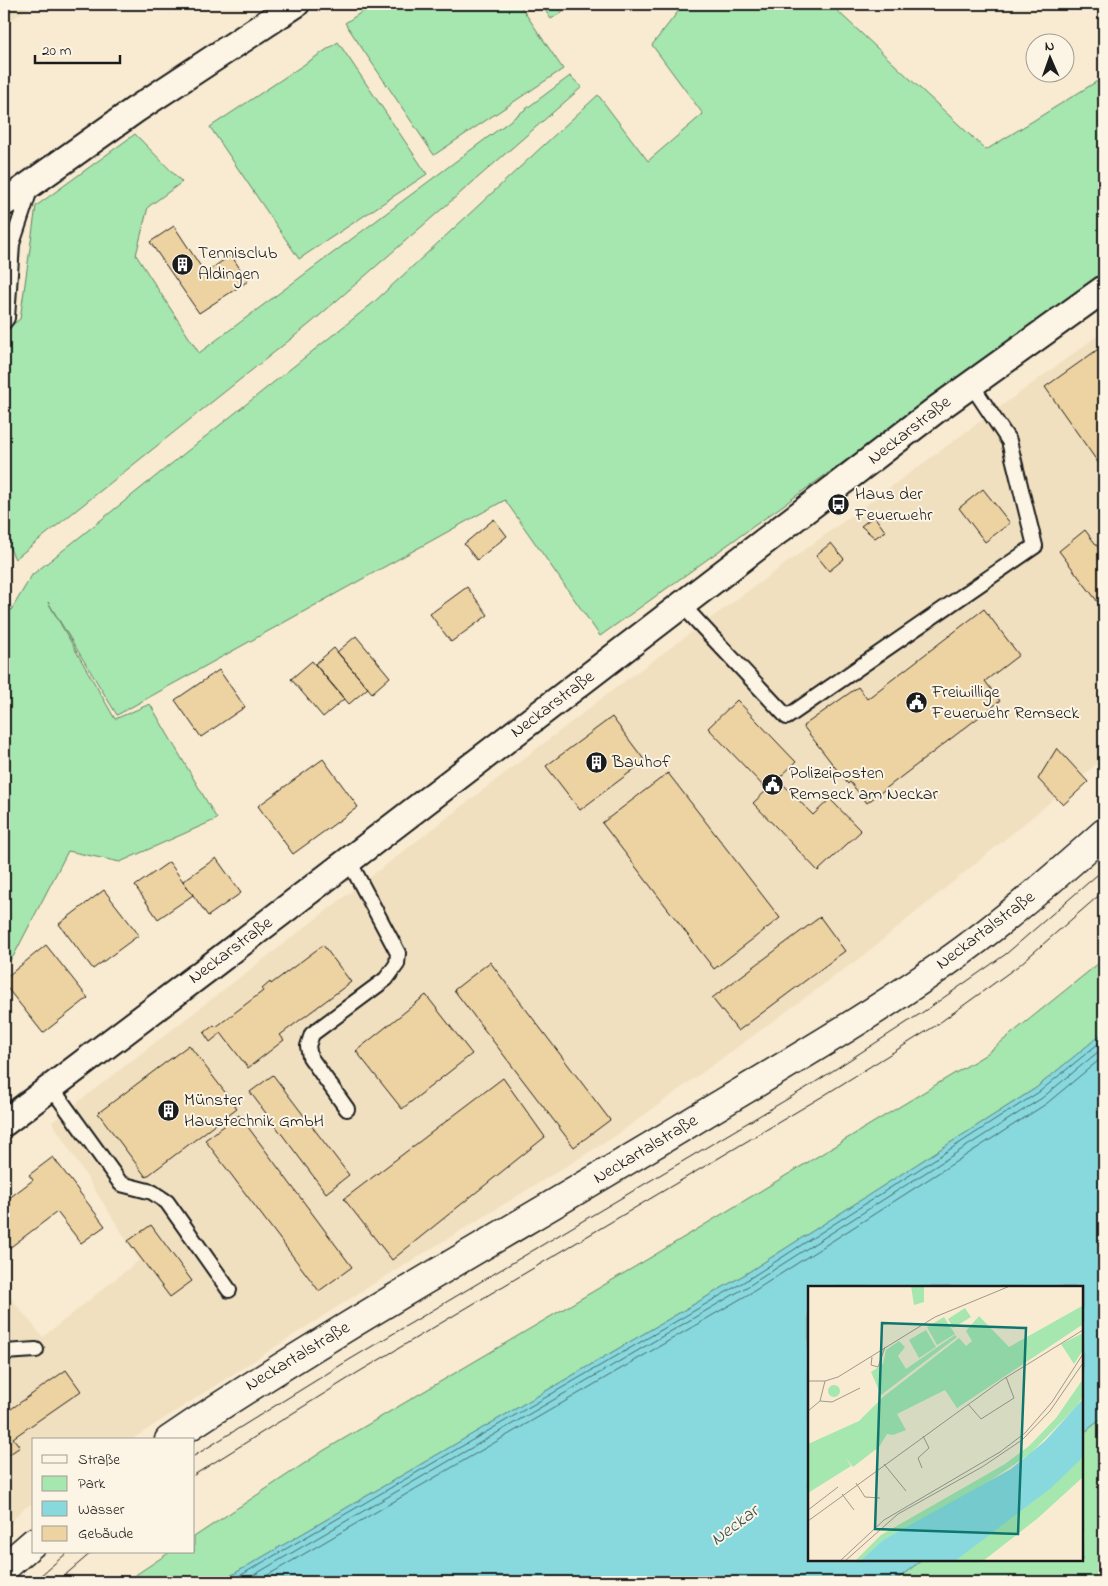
<svg xmlns="http://www.w3.org/2000/svg" width="1108" height="1586" font-family="'Indie Flower',sans-serif">
  <rect width="100%" height="100%" fill="#f8ebd1"/>
  <filter id="ink" filterUnits="userSpaceOnUse"><feTurbulence type="fractalNoise" baseFrequency=".02" numOctaves="2"/><feDisplacementMap in="SourceGraphic" scale="10" xChannelSelector="R" yChannelSelector="G"/><feConvolveMatrix kernelMatrix="1 2 1 2 8 2 1 2 1" color-interpolation-filters="sRGB"/></filter>
  <g filter="url(#ink)">
    <path fill="#f1e0c0" d="M4,4h29l-29,22z
      M1104,331v427l-240,197 -250,182 -252,154 -231,149h-97v63l-11,6 -19,21v-240l39,47 96,-77 -87,-138 566,-436z"/>
    <path fill="#a6e6af" stroke="#618166" d="M374,4h145l44,65 -129,86 -89,-132z
      M541,4h34l-24,15z
      M684,4h146l156,146 118,-73v199l-504,360 -95,-136 -388,215 -69,-113 67,117 35,-15 67,115 -97,43 -52,-11 -55,106 -9,8v-343l28,-47 341,-272 225,-208 50,66 55,-47 -51,-69z
      M338,42l89,132 -128,85 -89,-132z
      M570,76l12,11 -271,236 -296,236 -11,-22v-206l16,-12 16,-113 99,-72 47,48 -34,25 -12,48 63,98z
      M1104,959v73l-68,56 -292,187 -524,307h-95l45,-30h24v-15l129,-86 325,-192 337,-204z
      M1104,1417v165h-211l29,-22h160v-126z"/>
    <path fill="#88d9de" stroke="#5d8d90" d="M1104,1032v385l-22,17v-147h-273v273h113l-29,22h-673l524,-307 292,-187z"/>
    <g fill="none" stroke-linecap="round" stroke-linejoin="round">
      <path stroke="#47686a" stroke-width="1" d="M229,1582l518,-302 292,-188 65,-53
        M242,1582l508,-297 292,-187 62,-51
        M256,1582l498,-291 292,-187 58,-48"/>
    </g>
    <path fill="#eed3a2" stroke="#1c1c1c" d="M174,226l31,47 26,-18 17,26 -49,32 -49,-71z
      M1104,345v126l-59,-84z
      M983,489l27,34 -25,19 -26,-34z
      M874,516l11,15 -10,7 -14,-12z
      M494,519l13,17 -30,24 -13,-16z
      M1085,530l19,25v55l-45,-59z
      M831,543l13,16 -15,12 -13,-16z
      M467,587l21,28 -37,27 -21,-28z
      M984,609l35,46 -34,26 15,20 -133,102 -17,-21 -2,2 -45,-58 55,-39 9,12z
      M356,636l34,41 -18,16 -35,-41z
      M334,648l34,40 -19,16 -34,-40z
      M312,661l32,38 -21,18 -32,-38z
      M219,670l26,37 -44,30 -26,-37z
      M737,700l59,62 -18,17 35,36 17,-16 31,32 -43,40 -65,-68 14,-13 -59,-62z
      M612,717l33,44 -65,49 -34,-44z
      M1057,748l31,34 -25,23 -25,-26z
      M323,759l35,48 -65,47 -35,-48z
      M668,773l112,145 -66,51 -112,-146z
      M216,858l25,35 -33,23 -25,-35z
      M169,862l24,33 -35,24 -23,-33z
      M104,890l35,45 -46,34 -34,-45z
      M820,917l25,34 -107,80 -26,-33z
      M46,945l42,53 -45,35 -39,-49v-5z
      M323,945l28,37 -71,53 4,5 -36,28 -27,-35 -11,9 -6,-9 10,-8 2,2 47,-36 -1,-2 8,-7 1,2z
      M490,962l120,158 -36,27 -120,-157z
      M426,995l46,59 -70,55 -46,-58z
      M189,1045l48,63 -91,69 -48,-64z
      M273,1075l76,100 -23,18 -76,-101z
      M503,1078l42,59 -153,123 -48,-61z
      M239,1115l113,152 -33,24 -114,-151z
      M53,1157l52,69 -24,17 -24,-31 -53,40v-50l29,-22 -4,-5z
      M151,1225l41,56 -22,16 -42,-56z
      M66,1370l15,21 -68,47 7,9 -16,11v-44z"/>
    <g fill="none" stroke-linecap="round" stroke-linejoin="round">
      <defs>
        <path id="service" d="M4,322l3,-4 5,-74 19,-57
          M683,606l104,111 248,-171 -26,-105 -38,-57
          M51,1087l70,97 31,8 15,10 62,88
          M347,1109l-37,-52 -2,-11 4,-12 74,-55 11,-15 1,-11 -49,-92
          M4,1352l32,-2"/>
        <path id="minor" d="M4,203l131,-93 161,-106
          M4,1123l206,-156 727,-558 167,-120"/>
        <path id="secondary" d="M169,1440c171,-115 351,-214 527,-321 83,-50 168,-99 248,-155 57,-40 109,-85 160,-131
          M4,1568l30,-26"/>
      </defs>
      <use href="#service" stroke="#1c1c1c" stroke-width="18"/>
      <use href="#minor" stroke="#1c1c1c" stroke-width="30"/>
      <use href="#secondary" stroke="#1c1c1c" stroke-width="31"/>
      <use href="#service" stroke="#fcf5e5" stroke-width="14"/>
      <use href="#minor" stroke="#fcf5e5" stroke-width="26"/>
      <use href="#secondary" stroke="#fcf5e5" stroke-width="28"/>
      <path stroke="#1c1c1c" stroke-width="1" d="M194,1456l155,-96 462,-275 115,-75 80,-56 98,-85
        M194,1475l163,-102 466,-277 112,-70 83,-60 86,-75
        M33,1582l35,-30
        M57,1582l35,-30"/>
    </g>
  </g>
  <defs>
    <symbol id="building-disc" viewBox="-11 -11 22 22"><circle r="9.5" fill="#1c1c1c" stroke="#fcf5e5"/><path d="M-4-6H4V6H1V3H-1V6H-4ZM-2.5-4.3h1.7v1.8h-1.7ZM.8-4.3h1.7v1.8H.8ZM-2.5-1h1.7V.8h-1.7ZM.8-1h1.7V.8H.8Z" fill="#fff"/></symbol>
    <symbol id="bus-disc" viewBox="-11 -11 22 22"><circle r="9.5" fill="#1c1c1c" stroke="#fcf5e5"/><path d="M-5-6H5V4H4V6H2V4H-2V6H-4V4H-5ZM-3.5-4V0h7V-4ZM-3.5 1.2v1.5H-2V1.2ZM2 1.2v1.5H3.5V1.2Z" fill="#fff"/></symbol>
    <symbol id="civic-disc" viewBox="-11 -11 22 22"><circle r="9.5" fill="#1c1c1c" stroke="#fcf5e5"/><path d="M-.6-6.5H3V-4.5H.6V-3L4-1V1h2V6H-6V1h2V-1L-.6-3ZM-1.2 2.5V6h2.4V2.5Z" fill="#fff"/></symbol>
  </defs>
  <g fill-rule="evenodd">
    <use href="#building-disc" x="170" y="252" width="25" height="25"/>
    <use href="#bus-disc" x="826" y="492" width="25" height="25"/>
    <use href="#civic-disc" x="904" y="690" width="25" height="25"/>
    <use href="#building-disc" x="584" y="750" width="25" height="25"/>
    <use href="#civic-disc" x="760" y="772" width="25" height="25"/>
    <use href="#building-disc" x="156" y="1098" width="25" height="25"/>
  </g>
  <g text-anchor="middle" dominant-baseline="central" stroke-width="4" stroke-linejoin="round" paint-order="stroke">
    <g font-size="18" fill="#1c1c1c" stroke="#fcf5e5" text-anchor="start">
      <text x="198" y="254">Tennisclub<tspan x="198" dy="21">Aldingen</tspan></text>
      <text x="855" y="495">Haus der<tspan x="855" dy="21">Feuerwehr</tspan></text>
      <text x="932" y="693">Freiwillige<tspan x="932" dy="21">Feuerwehr Remseck</tspan></text>
      <text x="612" y="763">Bauhof</text>
      <text x="789" y="774">Polizeiposten<tspan x="789" dy="21">Remseck am Neckar</tspan></text>
      <text x="184" y="1101">Münster<tspan x="184" dy="21">Haustechnik GmbH</tspan></text>
    </g>
    <g font-size="18" fill="#1c1c1c" stroke="#fcf5e5">
      <text transform="translate(910 431) rotate(-38)">Neckarstraße</text>
      <text transform="translate(553 705) rotate(-37)">Neckarstraße</text>
      <text transform="translate(986 931) rotate(-37)">Neckartalstraße</text>
      <text transform="translate(231 951) rotate(-37)">Neckarstraße</text>
      <text transform="translate(646 1150) rotate(-31)">Neckartalstraße</text>
      <text transform="translate(298 1357) rotate(-31)">Neckartalstraße</text>
    </g>
    <g font-size="19" font-style="italic" fill="#3c5556" stroke="#fcf5e5">
      <text transform="translate(735 1526) rotate(-37)">Neckar</text>
    </g>
  </g>
  <g transform="translate(808 1286)">
    <rect width="275" height="275" fill="#f8ebd1"/>
    <path d="M103,0h13v16l-10,3zM274,20v19l-125,83 -12,-18 -48,24 9,16 -13,5 -6,-1 -8,13 -26,20 -7,-9 5,8 -43,27v-49l51,-23 24,-24 76,-59 7,8 6,-5 -6,-10 13,-15 30,31zM157,22l6,9 -18,11 -5,-9zM136,31l11,17 -18,11 -10,-18zM118,44l10,17 -17,11 -10,-18zM275,47v17l-9,14 -13,-20zM147,49l2,2 -76,58 -10,-23 12,-8 3,-14 13,-9 6,6 -7,9 8,13zM275,93v18l-6,9 -47,48 -57,38 -90,48 -23,21h-5l26,-26 124,-71 24,-18 27,-28zM20 105a6 6 0 1 1 12 0a6 6 0 1 1-12 0ZM275,169v22l-45,41 -55,43h-28z" fill="#a6e6af"/>
    <path d="M275,113v56l-3,5 -29,28 -96,73h-95l23,-21 128,-71 34,-28z" fill="#88d9de"/>
    <path fill="none" stroke="#a09889" stroke-width="1" d="M64,71l-1,8 7,2 7,-20M0,95h17l13,-4 97,-60 75,-31M12,115l12,1 28,-14M160,118l13,15 33,-21 -8,-21M0,125l12,-10 5,-20M76,178l22,27M114,182l-4,-10 11,-10 -6,-12M48,197l9,14 15,1M34,208l12,16M0,224l30,-23M0,235l194,-141 81,-50M32,275l44,-41 116,-68 25,-19 27,-31 31,-48M37,275l53,-47 84,-47 40,-27 28,-29 33,-48"/>
    <path fill="#0f766e" fill-opacity="0.15" stroke="#0f766e" stroke-width="2.5" d="M74,37l144,5 -8,206 -143,-5z"/>
    <rect width="275" height="275" fill="none" stroke="#1c1c1c" stroke-width="2.5"/>
  </g>
  <rect width="1108" height="1586" fill="none" stroke="#fcf5e5" stroke-width="20"/>
  <rect x="10" y="10" width="1088" height="1566" fill="none" stroke="#1c1c1c" stroke-width="2" filter="url(#ink)"/>
  <rect x="32" y="1438" width="162" height="115" fill="#fcf5e5" stroke="#a29e95"/>
  <rect x="42" y="1455" width="25" height="8" fill="#fcf5e5" stroke="#a29e95"/>
  <text x="78" y="1464" font-size="15" fill="#1c1c1c">Straße</text>
  <rect x="42" y="1476" width="25" height="15" fill="#a6e6af" stroke="#a29e95"/>
  <text x="78" y="1488" font-size="15" fill="#1c1c1c">Park</text>
  <rect x="42" y="1501" width="25" height="15" fill="#88d9de" stroke="#a29e95"/>
  <text x="78" y="1514" font-size="15" fill="#1c1c1c">Wasser</text>
  <rect x="42" y="1526" width="25" height="15" fill="#eed3a2" stroke="#a29e95"/>
  <text x="78" y="1538" font-size="15" fill="#1c1c1c">Gebäude</text>
  <g transform="translate(1050 58) rotate(358)"><circle r="24" fill="#fcf5e5" stroke="#a29e95"/>
  <path d="M0-4L9 19L0 12L-9 19Z" fill="#1c1c1c"/>
  <text y="-8" font-size="14" font-weight="bold" text-anchor="middle" fill="#1c1c1c">N</text>
  </g>
  <path d="M35 55v8h85v-8" fill="none" stroke="#1c1c1c" stroke-width="2.5"/>
  <text x="42" y="55" font-size="15" fill="#1c1c1c" stroke="#fcf5e5" stroke-width="4" paint-order="stroke">20 m</text>
</svg>
